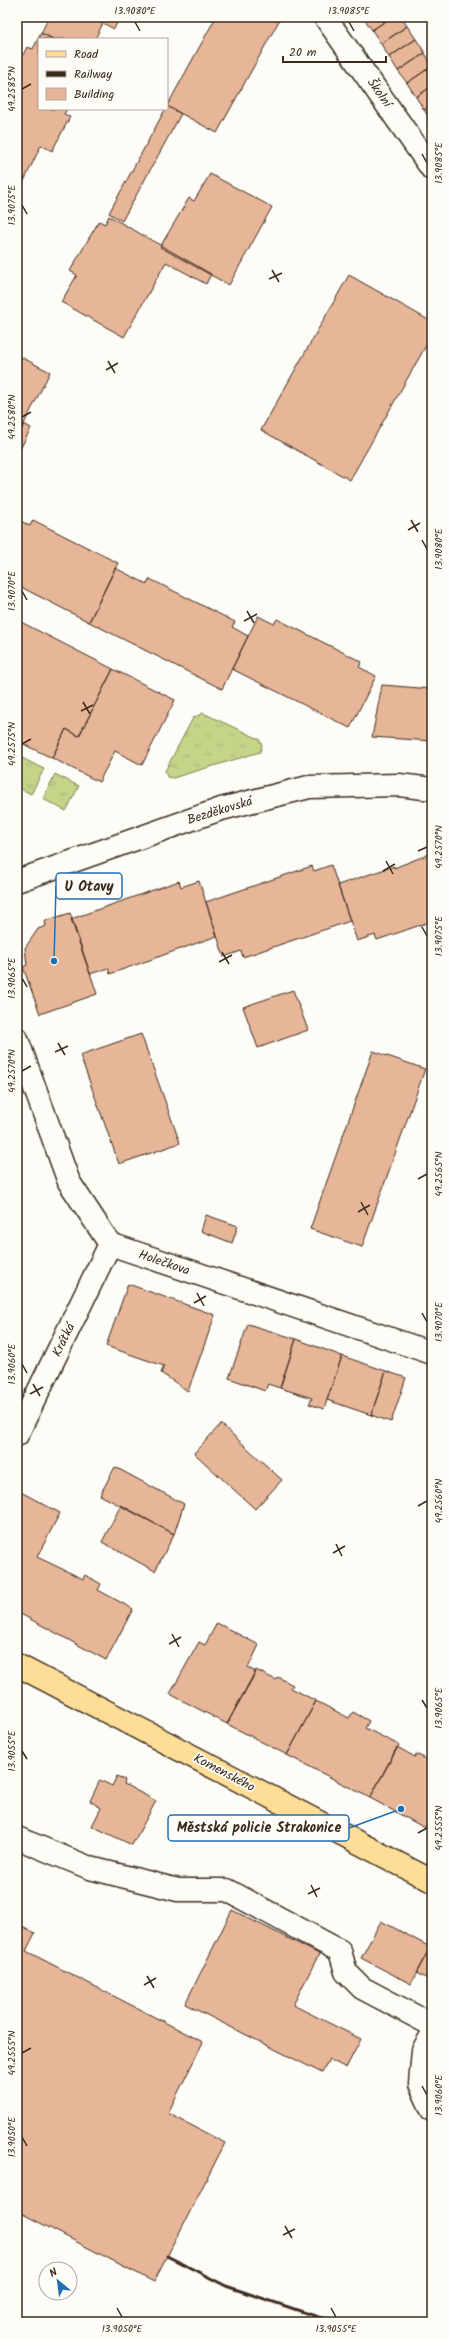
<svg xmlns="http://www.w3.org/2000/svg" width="449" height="2339" font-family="Kalam,sans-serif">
  <defs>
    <pattern id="grass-tufts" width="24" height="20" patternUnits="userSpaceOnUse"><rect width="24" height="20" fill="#c4d489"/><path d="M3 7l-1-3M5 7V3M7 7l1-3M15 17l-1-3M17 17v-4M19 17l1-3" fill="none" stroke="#a9b676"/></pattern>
  </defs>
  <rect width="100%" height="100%" fill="#fdfcf7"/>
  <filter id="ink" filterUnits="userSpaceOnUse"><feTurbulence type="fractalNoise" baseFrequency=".025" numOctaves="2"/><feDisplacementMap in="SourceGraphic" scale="8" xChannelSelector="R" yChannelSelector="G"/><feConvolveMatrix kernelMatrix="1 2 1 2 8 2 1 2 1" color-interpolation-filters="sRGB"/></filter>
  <g filter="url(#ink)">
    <path fill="url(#grass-tufts)" stroke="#807f54" d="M203,713l56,26 3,6 -2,7 -87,26 -6,-1 -2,-6 28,-53z
      M20,757l24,12 -13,25 -14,-7v-23z
      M55,774l24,12 -13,25 -23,-12z"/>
    <path fill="#e7b698" stroke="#3b2a1e" d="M49,17h71l-6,12 -11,-6 -8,16h-42l-12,-6z
      M216,17h65l-64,116 -50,-27z
      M363,17h29l-20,13z
      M392,17h9l6,9 -26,18 -9,-14z
      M407,26l9,13 -27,18 -8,-13z
      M41,33l12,6h-14v70h28l-3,5 6,3 -18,34 -11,-6 -16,34 -8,-4v-108l10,-20 6,2z
      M416,39l9,14 -27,18 -9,-14z
      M425,53l7,13 -25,17 -9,-12z
      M432,66v20l-16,11 -9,-14z
      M432,86v19l-8,5 -8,-13z
      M432,105v17l-8,-12z
      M167,106l14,8 -59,107 -13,-8z
      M210,174l62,33 -43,78 -69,-38 29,-49 5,3z
      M17,175l8,4 -8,15z
      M17,195l5,3 -5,10z
      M109,216l102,58 -5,10 -40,-22 -42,75 -63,-35 16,-27 -7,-4 29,-50 6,3z
      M349,275l83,47v13l-82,145 -89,-50z
      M17,355l33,17 -28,56 -5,-2z
      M24,424l7,4 -14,27v-17z
      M17,426l5,2 -5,10z
      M17,519l13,7 3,-6 85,43 -29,59 -72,-37z
      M115,568l32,16 3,-5 85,43 -3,5 16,9 -26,53 -133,-67z
      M258,616l16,8 3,-5 85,43 -3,5 17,9 -26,52 -118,-59z
      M17,620l96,49 -34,67 -13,-7 -14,29 -35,-17z
      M113,669l62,31 -33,65 -27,-14 -16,31 -47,-24 14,-29 13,7z
      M382,685l50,4v52l-60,-4z
      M432,853v68l-55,19 -2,-5 -18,6 -19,-56 56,-19v2z
      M331,865l19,56 -107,36 -2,-6 -17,6 -18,-55 106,-36 2,5z
      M179,881l2,6 18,-6 18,55 -107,38 -2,-6 -18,6 -19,-55z
      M70,913l27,81 -57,20 -17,-47 4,-2 -2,-17 13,-19 8,-3 -1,-5z
      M293,990l15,40 -50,18 -15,-41z
      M141,1034l39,109 -61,21 -39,-109z
      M373,1051l52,18 -63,178 -52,-18z
      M206,1215l32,11 -6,17 -31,-12z
      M128,1284l87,31 -27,76 -27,-18 3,-7 -58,-20z
      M248,1324l48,15 -16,49 -12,-4 -3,7 -36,-13z
      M296,1339l46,17 -18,53 -15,-5 3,-6 -32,-10z
      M342,1356l44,15 -15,44 -44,-15z
      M386,1371l20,7 -15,44 -20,-7z
      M221,1424l61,56 -27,29 -61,-56z
      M115,1467l69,37 -10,30 -74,-39z
      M17,1490l43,23 -23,44 46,22 2,-4 16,9 -3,6 35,19 -27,51 -89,-48z
      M121,1505l53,29 -19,37 -53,-29z
      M217,1623l42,22 -11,23 8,4 -29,52 -57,-30 29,-52 6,3z
      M256,1670l20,10 2,-3 15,8 -2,3 25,13 -29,54 -60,-31z
      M316,1701l33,17 4,-6 16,9 -4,7 34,17 -29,53 -83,-43z
      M397,1747l18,10 1,-3 16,8v51l-7,15 -55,-30z
      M117,1776l8,4 -1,4 32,17 -24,44 -40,-19 9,-18 -11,-7 10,-21 12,6z
      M432,1813v19l-7,-4z
      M232,1910l87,44 -26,51 68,34 -15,29 -17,-9 -7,14 -137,-69z
      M381,1921l49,26 -19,37 -50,-26z
      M17,1923l18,10 -9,18 177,91 -35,71 57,30 -71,139 -137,-71z
      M432,1944v37l-16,-8z"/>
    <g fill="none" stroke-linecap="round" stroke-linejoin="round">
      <defs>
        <path id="minor" d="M325,17l107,152
          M17,881l204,-72 88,-22 90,-2 33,4
          M17,1039l52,143 41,62 322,109
          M17,1435l93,-191
          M17,1838l73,30 88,22h49l113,61 6,21 16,16 70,37
          M432,2035l-9,15 -3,34 12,26"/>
        <path id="major" d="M17,1665l415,216"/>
      </defs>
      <use href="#minor" stroke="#3b2a1e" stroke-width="25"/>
      <use href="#major" stroke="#3b2a1e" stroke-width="25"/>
      <use href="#minor" stroke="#fdfcf7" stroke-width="22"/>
      <use href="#major" stroke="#fede96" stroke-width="22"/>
      <path stroke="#3b2a1e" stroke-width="3" d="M167,2256l59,30 92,31 24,5"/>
    </g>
  </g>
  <path fill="none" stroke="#3b2a1e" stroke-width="1.5" d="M135,22l5,9M349,22l5,9M22,89l9,-5M422,154l5,9M22,205l5,9M272,270l7,12M269,279l13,-6M108,361l7,12M106,370l12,-7M22,417l9,-5M411,520l7,12M408,530l12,-7M422,540l5,9M22,591l5,9M247,611l7,12M244,621l13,-7M83,702l7,12M81,711l12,-6M22,744l9,-5M418,851l9,-4M386,861l7,13M383,871l12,-7M422,927l5,9M222,952l7,12M219,962l13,-7M22,978l5,9M58,1043l7,12M55,1052l13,-6M22,1071l9,-5M418,1179l9,-5M361,1202l7,13M358,1212l12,-7M197,1293l7,13M194,1303l12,-7M422,1313l5,9M22,1364l5,9M33,1384l7,12M30,1394l13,-7M418,1506l9,-5M336,1544l6,12M333,1553l12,-7M172,1634l7,13M169,1644l12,-7M422,1700l5,8M22,1751l5,8M418,1833l9,-5M311,1885l6,12M308,1894l12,-6M147,1976l7,12M144,1985l12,-7M22,2053l9,-5M422,2086l5,9M22,2137l5,9M285,2226l7,12M283,2235l12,-6M117,2308l5,9M331,2308l5,9"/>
  <g text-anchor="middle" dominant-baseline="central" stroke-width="3.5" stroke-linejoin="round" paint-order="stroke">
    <g font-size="13" fill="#3b2a1e" stroke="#fdfcf7">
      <text transform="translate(379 93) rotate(55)">Školní</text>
      <text transform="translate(220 811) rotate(-17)">Bezděkovská</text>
      <text transform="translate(164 1263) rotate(19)">Holečkova</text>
      <text transform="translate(64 1340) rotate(-64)">Krátká</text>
      <text transform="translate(224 1773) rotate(28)">Komenského</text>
    </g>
  </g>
  <path fill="none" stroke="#1f6fb2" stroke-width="1.5" d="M54 961L56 886M401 1809L349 1828"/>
  <g fill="#1f6fb2" stroke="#fdfcf7" stroke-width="1.5">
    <circle cx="54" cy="961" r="4"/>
    <circle cx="401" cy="1809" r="4"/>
  </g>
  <g fill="#fdfcf7" stroke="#1f6fb2" stroke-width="1.5">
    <rect x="56" y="873" width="66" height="26" rx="4"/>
    <rect x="168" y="1815" width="181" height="26" rx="4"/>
  </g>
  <g font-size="14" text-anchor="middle" font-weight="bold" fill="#3b2a1e">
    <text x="89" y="891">U Otavy</text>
    <text x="259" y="1832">Městská policie Strakonice</text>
  </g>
  <rect width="449" height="2339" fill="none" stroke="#fdfcf7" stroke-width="44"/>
  <rect x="38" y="38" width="130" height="72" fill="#fdfcf7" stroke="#afa8a0"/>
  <rect x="46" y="51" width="20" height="6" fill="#fede96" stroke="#afa8a0"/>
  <text x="74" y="58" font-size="12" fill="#3b2a1e">Road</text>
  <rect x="46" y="71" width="20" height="6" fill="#3b2a1e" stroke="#afa8a0"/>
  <text x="74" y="78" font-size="12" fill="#3b2a1e">Railway</text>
  <rect x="46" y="88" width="20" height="12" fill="#e7b698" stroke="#afa8a0"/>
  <text x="74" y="98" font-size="12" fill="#3b2a1e">Building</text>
  <g transform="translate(58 2281) rotate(331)"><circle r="19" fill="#fdfcf7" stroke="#afa8a0"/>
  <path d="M0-3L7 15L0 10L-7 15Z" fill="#1f6fb2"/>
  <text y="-6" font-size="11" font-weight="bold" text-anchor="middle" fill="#3b2a1e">N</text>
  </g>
  <path d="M283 56v6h103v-6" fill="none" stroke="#3b2a1e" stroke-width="2"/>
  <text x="289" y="56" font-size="12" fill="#3b2a1e" stroke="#fdfcf7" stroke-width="3" paint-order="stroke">20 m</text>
  <rect x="22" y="22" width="405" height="2295" fill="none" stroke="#3b2a1e" stroke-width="1.5"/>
  <g font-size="10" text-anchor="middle" fill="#3b2a1e">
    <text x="135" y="14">13.9080°E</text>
    <text x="349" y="14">13.9085°E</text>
    <text transform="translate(11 89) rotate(-90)" y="4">49.2585°N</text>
    <text transform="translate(438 163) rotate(-90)" y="4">13.9085°E</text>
    <text transform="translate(11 205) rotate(-90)" y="4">13.9075°E</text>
    <text transform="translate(11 417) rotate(-90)" y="4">49.2580°N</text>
    <text transform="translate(438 549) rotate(-90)" y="4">13.9080°E</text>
    <text transform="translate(11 591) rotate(-90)" y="4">13.9070°E</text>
    <text transform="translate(11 744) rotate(-90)" y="4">49.2575°N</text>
    <text transform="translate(438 847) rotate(-90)" y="4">49.2570°N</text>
    <text transform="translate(438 936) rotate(-90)" y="4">13.9075°E</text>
    <text transform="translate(11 978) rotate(-90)" y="4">13.9065°E</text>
    <text transform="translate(11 1071) rotate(-90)" y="4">49.2570°N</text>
    <text transform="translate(438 1174) rotate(-90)" y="4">49.2565°N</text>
    <text transform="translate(438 1322) rotate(-90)" y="4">13.9070°E</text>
    <text transform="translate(11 1364) rotate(-90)" y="4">13.9060°E</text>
    <text transform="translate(438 1501) rotate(-90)" y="4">49.2560°N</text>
    <text transform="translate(438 1708) rotate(-90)" y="4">13.9065°E</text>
    <text transform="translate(11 1751) rotate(-90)" y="4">13.9055°E</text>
    <text transform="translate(438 1828) rotate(-90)" y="4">49.2555°N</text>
    <text transform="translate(11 2053) rotate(-90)" y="4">49.2555°N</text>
    <text transform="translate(438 2095) rotate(-90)" y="4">13.9060°E</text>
    <text transform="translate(11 2137) rotate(-90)" y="4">13.9050°E</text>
    <text x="122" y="2332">13.9050°E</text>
    <text x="336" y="2332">13.9055°E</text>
  </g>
</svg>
